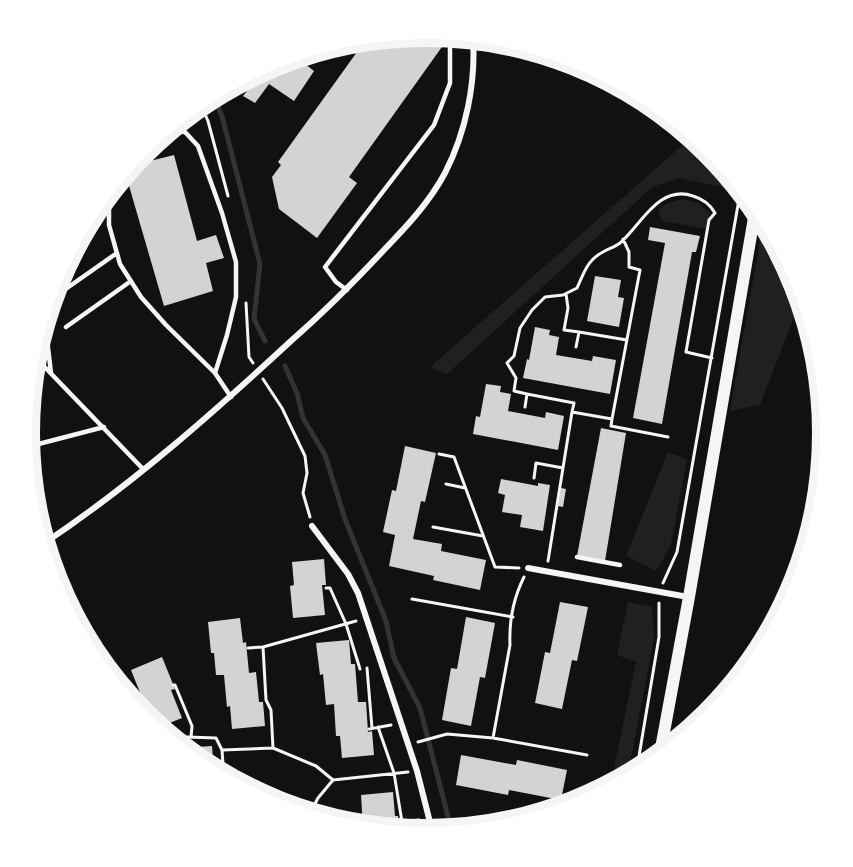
<svg xmlns="http://www.w3.org/2000/svg" width="853" height="867" font-family="Raleway,sans-serif">
  <rect width="100%" height="100%" fill="#111"/>
  <path fill="#202020" d="M693,136l17,14 26,31 -2,9 -55,-12 -27,9 -205,187 -17,-7z
    M682,199l16,4 11,9 -2,17 -45,-8 -4,-11 8,-6z
    M764,218l33,62 5,16 -42,109 -30,6z
    M668,452l19,7 -16,86 -15,26 -30,-15z
    M628,602l24,5 2,32 -27,140 -17,9 26,-126 -19,-7z"/>
  <g fill="none" stroke-linecap="round" stroke-linejoin="round">
    <path stroke="#333" stroke-width="5" d="M214,95l9,25 37,144 -6,55 11,22
      M285,366l12,27 6,25 22,37 20,64 41,102 8,37 26,50 32,124"/>
  </g>
  <path fill="#d3d3d3" d="M427,33l17,11 -95,133 8,6 -40,55 -38,-29 -7,-32 9,-12 -3,-3 89,-124z
    M332,45l-6,8 -6,-4 10,-3z
    M295,56l19,15 -20,30 -25,-17 -14,19 -12,-7 9,-11 -10,-6 31,-16z
    M174,155l23,86 19,-6 8,23 -18,5 7,28 -49,15 -39,-134 5,-6z
    M650,227l50,9 -4,16h-4l-30,172 -29,-6 32,-175 -17,-3z
    M595,276l26,4 -3,17 6,1 -5,29 -32,-6z
    M535,327l15,3 -1,5 10,2 -3,18 36,6 1,-5 23,4 -6,34 -87,-16 4,-19 2,1z
    M486,384l15,2 -1,6 11,2 -3,17 37,7 1,-6 18,4 -6,34 -85,-16 3,-18 4,1z
    M601,428l25,5 -21,128 -28,-5z
    M405,446l31,7 -11,49 -4,-1 -8,38 29,5 -1,7 45,9 -6,30 -47,-10 1,-4 -45,-10 6,-31 -12,-3 9,-42 4,1z
    M501,479l37,7v-3l12,2 -7,46 -23,-4 2,-12 -20,-3 3,-17 -7,-2z
    M561,488l5,1 -3,18 -5,-1z
    M324,559l2,26h-4l3,30 -32,3 -3,-32 4,-1 -2,-23z
    M560,602l28,5 -11,54 -5,-1 -10,49 -27,-6 10,-51 5,1z
    M466,617l29,6 -10,55 -5,-1 -9,49 -29,-6 9,-52 6,1z
    M240,618l3,25 3,-1 3,31 7,-1 3,30h4l2,24 -33,3 -2,-23 -3,1 -3,-32h-8l-2,-22h-3l-3,-31z
    M349,640l2,24h4l3,38h8l2,30 4,-1 2,24 -32,3 -2,-22h-4l-2,-32 -8,1 -3,-31 -3,1 -4,-32z
    M162,657l13,32 -4,1 11,28 -25,10 -10,-8 -8,-18 4,-2 -12,-30z
    M212,746l2,26 -11,-5 -22,-19z
    M461,755l55,10 1,-5 50,10 -6,30 -52,-10 -1,5 -52,-10z
    M393,792l2,24h3l2,16 -37,-5 -2,-32z"/>
  <g fill="none" stroke-linecap="round" stroke-linejoin="round">
    <path stroke="#f5f5f5" stroke-width="3" d="M200,103l8,18 20,75
      M566,294l2,14 -4,22 15,2
      M246,303l3,54 4,6
      M576,347l3,-15 48,8
      M263,379l19,29 23,48 2,17 -4,20 7,24
      M527,394l-13,-3 2,-13 -9,-15 7,-7 6,-28 12,-18 13,-13 18,-2 14,-7c7,-15 10,-28 26,-36 5,-3 12,-5 17,-9 21,-18 39,-59 73,-47 10,3 17,8 22,17l-6,7 -23,132 26,6
      M525,407l2,-13 47,9 -2,9
      M612,419l-1,7 57,11
      M439,454l15,3 41,110 24,1
      M534,478l2,-15 27,5
      M446,484l19,4
      M433,527l50,9
      M548,561l24,-149 40,7 28,-149 -11,-3v-15l-6,-13
      M524,577c-10,20 -15,45 -14,68l-17,93 94,17
      M663,583l14,-31 64,-364
      M326,588h4l16,36 14,45
      M412,599l101,18
      M248,648l15,-1
      M367,668l5,60
      M173,685h2l17,41 -1,11
      M378,727l16,46 8,49
      M369,729l22,-4
      M173,742l14,-5 29,1 6,12
      M418,742l29,-8 46,4
      M273,748l43,18 17,14
      M636,774l23,-137v-34
      M224,778l-2,-28 51,-2 -2,-38 -5,-10 -3,-53 93,-26
      M309,815l9,-17 15,-18 75,-8
      M401,822l18,-2"/>
    <path stroke="#f5f5f5" stroke-width="4.5" d="M474,48l19,1 114,28
      M172,126l14,7 12,13 24,67 14,49v35l-9,38 -12,38
      M109,192v33l11,39 21,33 25,28 49,48 16,24
      M347,290l-11,-8 -11,-15 109,-142 16,-42v-48
      M50,300l67,-47
      M66,327l65,-46
      M40,332l7,7 4,34
      M35,357l109,113
      M27,447l77,-20
      M577,557l43,8"/>
    <path stroke="#f5f5f5" stroke-width="6" d="M312,526l36,48 10,19 59,178 16,63
      M43,544c90,-60 170,-131 249,-204 32,-28 62,-58 91,-89 23,-24 46,-48 62,-78 21,-41 31,-90 28,-136
      M528,568l160,29"/>
    <path stroke="#f5f5f5" stroke-width="12" d="M659,759l30,-162 67,-391"/>
  </g>
  <path d="M0 0H853V867H0ZM36 433a390 390 0 1 1 780 0a390 390 0 1 1-780 0Z" fill="#fff" fill-rule="evenodd"/>
  <path fill="none" stroke="#f5f5f5" stroke-width="8" d="M36 433a390 390 0 1 1 780 0a390 390 0 1 1-780 0Z"/>
</svg>
